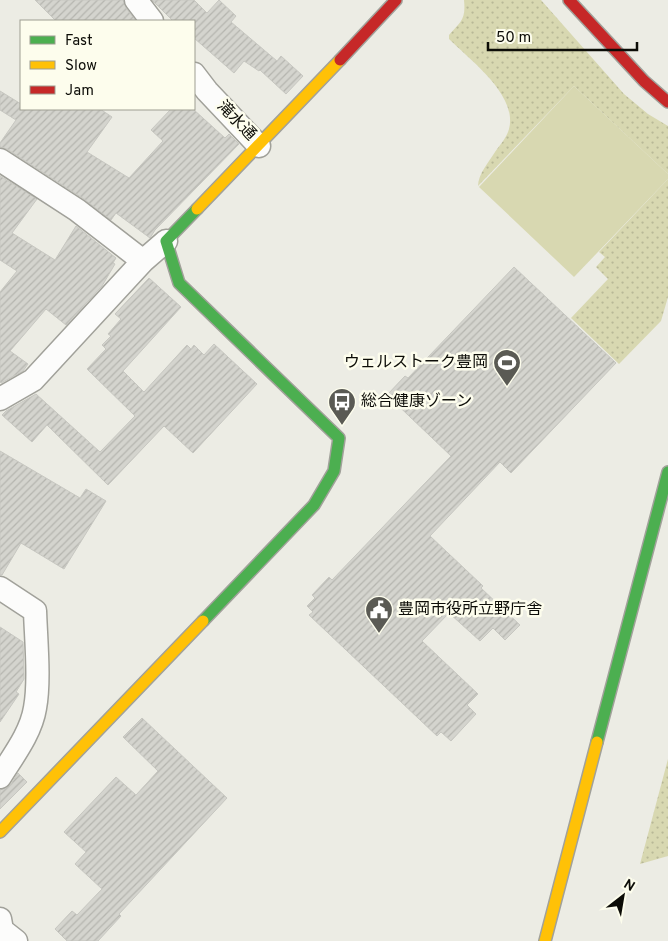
<svg xmlns="http://www.w3.org/2000/svg" width="668" height="941" font-family="Overpass,'Noto Sans JP',sans-serif">
  <defs>
    <pattern id="grass-dots" width="8" height="8" patternUnits="userSpaceOnUse" patternTransform="scale(1.25)"><rect width="8" height="8" fill="#d8d8b1"/><path d="M2 2h.1M6 6h.1" fill="none" stroke="#b8b897" stroke-width="1.8" stroke-linecap="round"/></pattern>
    <pattern id="building-hatch" width="6" height="6" patternUnits="userSpaceOnUse" patternTransform="scale(1.25)"><rect width="6" height="6" fill="#d4d4ce"/><path d="M-1 1l2-2M0 6l6-6M5 7l2-2" fill="none" stroke="#b5b5af"/></pattern>
  </defs>
  <rect width="100%" height="100%" fill="#ecece4"/>
  <path fill="url(#grass-dots)" d="M464,0h77l83,94 24,20 20,12v48l-94,-88 -96,100c0,-12 11,-24 17,-34 5,-7 12,-15 14,-23 9,-34 -39,-69 -60,-90v-4c12,-14 17,-15 15,-35z
    M668,179v118l-7,24 -42,43 -48,-46 37,-39 -12,-12 9,-10 -6,-5z
    M668,759v97l-28,8z"/>
  <path fill="#d8d8b1" d="M574,86l94,88v5l-94,98 -95,-90z"/>
  <path fill="url(#building-hatch)" stroke="#c7c7c1" d="M35,0h88l3,8 10,13h-80z
    M152,0h42l13,13 12,-13 17,16 -5,6 46,39 4,-5 22,20 -17,18 -26,-24 -1,1 -15,-10 -10,12 -40,-35v-17h-21z
    M0,91l21,13v5h79l12,8 -25,35 42,26 34,-37 -12,-11 20,-21h22l32,29 4,-4 10,10 -84,86 -5,8 -34,-25 -5,7 -27,-21 -77,-50 -7,-2v-4l16,-23 -16,-10z
    M0,176l37,23 -25,34 43,27 21,-34 40,32 -3,5 2,1 -13,22 -36,39 -20,-16 -36,42 18,13 -5,7 -22,12 -1,-1v-90l17,-21 -17,-11z
    M514,267l102,96 -105,110 -11,-11 -70,74 53,50 -2,2 39,37 -15,15 -12,-12 -13,13 -31,-28 -27,28 56,53 -11,11 9,9 -25,27 -10,-9 -4,4 -128,-121 4,-3 -6,-6 8,-8 -3,-3 17,-18 3,3 119,-124 -64,-61 18,-19 3,2z
    M149,278l32,29 -58,64 21,21 43,-47 4,4 3,-4 10,10 10,-11 43,40 -64,69 -29,-27 -56,59 -61,-60 -15,17 -30,-27 4,-4 30,-17 64,58 35,-36 -48,-47 19,-20 -4,-4 9,-9 -3,-2 13,-15 -6,-5z
    M0,451l80,47 6,-9 20,12 -42,68 -43,-26 -19,32h-2z
    M0,627l23,15 1,31v6l-8,13 3,2 -19,28z
    M142,718l85,80 -108,116 2,2 -23,25h-31l-12,-12 17,-18 5,4 25,-26 -27,-25 11,-12 -22,-20 52,-55 20,18 22,-24 -35,-34z
    M18,773l9,9 -27,27v-19l6,-2 5,-4z"/>
  <g fill="none" stroke-linecap="round" stroke-linejoin="round">
    <defs>
      <path id="street" d="M136,0l16,21
        M194,74l13,17 52,55
        M0,160l77,50 66,51
        M0,399l33,-19 110,-119 23,-20
        M0,588l35,23c1,29 5,70 0,97 -4,25 -22,48 -35,69
        M0,919l2,11 14,11"/>
      <path id="fast" d="M197,209l-31,32 13,42 160,155 -5,33 -20,34 -111,116
        M597,742l71,-270"/>
      <path id="slow" d="M197,209l143,-149
        M0,832l203,-211
        M545,941l52,-199"/>
      <path id="jam" d="M569,0l75,81 24,21
        M340,60l56,-60"/>
    </defs>
    <use href="#street" stroke="#a1a19a" stroke-width="25"/>
    <use href="#fast" stroke="#a1a19a" stroke-width="14"/>
    <use href="#slow" stroke="#a1a19a" stroke-width="14"/>
    <use href="#jam" stroke="#a1a19a" stroke-width="14"/>
    <use href="#street" stroke="#fcfcfb" stroke-width="22"/>
    <use href="#fast" stroke="#4caf50" stroke-width="11"/>
    <use href="#slow" stroke="#ffc107" stroke-width="11"/>
    <use href="#jam" stroke="#c62828" stroke-width="11"/>
  </g>
  <defs>
    <symbol id="stadium-pin" viewBox="-11 -11 22 30"><path d="M0 17L-7.5 6A9.5 9.5 0 1 1 7.5 6Z" fill="#5a5a54" stroke="#fdfded"/><path d="M0-5a6.5 5 0 1 0 0 10a6.5 5 0 1 0 0-10ZM-3.5-1.8h7v3.6h-7Z" fill="#fff"/></symbol>
    <symbol id="bus-pin" viewBox="-11 -11 22 30"><path d="M0 17L-7.5 6A9.5 9.5 0 1 1 7.5 6Z" fill="#5a5a54" stroke="#fdfded"/><path d="M-5-6H5V4H4V6H2V4H-2V6H-4V4H-5ZM-3.5-4V0h7V-4ZM-3.5 1.2v1.5H-2V1.2ZM2 1.2v1.5H3.5V1.2Z" fill="#fff"/></symbol>
    <symbol id="civic-pin" viewBox="-11 -11 22 30"><path d="M0 17L-7.5 6A9.5 9.5 0 1 1 7.5 6Z" fill="#5a5a54" stroke="#fdfded"/><path d="M-.6-6.5H3V-4.5H.6V-3L4-1V1h2V6H-6V1h2V-1L-.6-3ZM-1.2 2.5V6h2.4V2.5Z" fill="#fff"/></symbol>
  </defs>
  <g fill-rule="evenodd">
    <use href="#stadium-pin" x="491" y="347" width="32" height="43"/>
    <use href="#bus-pin" x="326" y="386" width="32" height="43"/>
    <use href="#civic-pin" x="363" y="594" width="32" height="43"/>
  </g>
  <g text-anchor="middle" dominant-baseline="central" stroke-width="5" stroke-linejoin="round" paint-order="stroke">
    <g font-size="16" fill="#0c0c07" stroke="#fdfded">
      <text transform="translate(236 121) rotate(46)">滝水通</text>
    </g>
    <g font-size="16" fill="#0c0c07" stroke="#fdfded" text-anchor="start">
      <text x="488" y="363" text-anchor="end">ウェルストーク豊岡</text>
      <text x="361" y="402">総合健康ゾーン</text>
      <text x="398" y="610">豊岡市役所立野庁舎</text>
    </g>
  </g>
  <rect x="20" y="20" width="175" height="90" fill="#fdfded" stroke="#9d9d91"/>
  <rect x="30" y="36" width="25" height="8" fill="#4caf50" stroke="#9d9d91"/>
  <text x="65" y="45" font-size="15" fill="#0c0c07">Fast</text>
  <rect x="30" y="61" width="25" height="8" fill="#ffc107" stroke="#9d9d91"/>
  <text x="65" y="70" font-size="15" fill="#0c0c07">Slow</text>
  <rect x="30" y="86" width="25" height="8" fill="#c62828" stroke="#9d9d91"/>
  <text x="65" y="95" font-size="15" fill="#0c0c07">Jam</text>
  <g transform="translate(623 896) rotate(31)" stroke="#fdfded" stroke-width="4" paint-order="stroke">
  <path d="M0-4L9 19L0 12L-9 19Z" fill="#0c0c07"/>
  <text y="-8" font-size="14" font-weight="bold" text-anchor="middle" fill="#0c0c07">N</text>
  </g>
  <path d="M488 42v8h149v-8" fill="none" stroke="#0c0c07" stroke-width="2.5"/>
  <text x="496" y="42" font-size="15" fill="#0c0c07" stroke="#fdfded" stroke-width="4" paint-order="stroke">50 m</text>
</svg>
